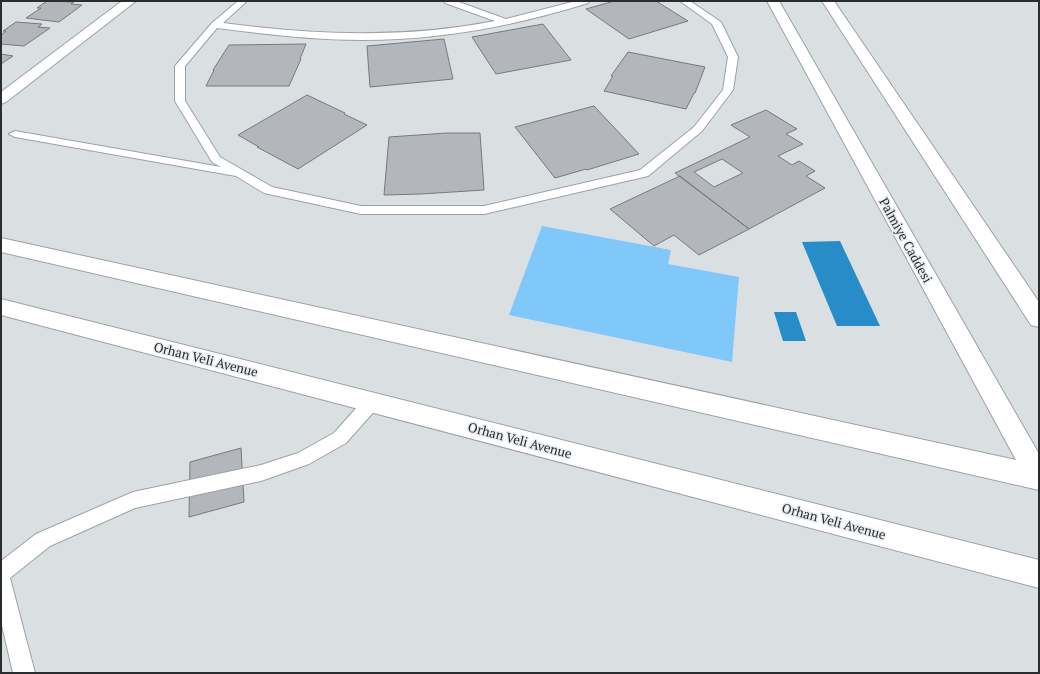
<svg xmlns="http://www.w3.org/2000/svg" width="1040" height="674" font-family="'PT Serif',serif">
  <rect width="100%" height="100%" fill="#dadfe2"/>
  <path fill="#80c7fa" d="M542,226l129,24 -3,14 71,13 -7,85 -223,-47z"/>
  <path fill="#278cc8" d="M840,241l40,85h-43l-35,-84z
    M774,312h22l10,29h-23z"/>
  <path fill="#b3b7bb" stroke="#767a7d" fill-rule="evenodd" d="M47,1l27,1 -3,2 11,1 -23,17 -33,-4 15,-10h-4z
    M614,1h42l32,20 -59,18 -43,-30z
    M16,22l26,2 -4,3 12,1 -26,18 -23,-2v-9l5,-4h-3z
    M543,24l28,36 -75,14 -24,-37z
    M444,39l9,40 -83,8 -3,-41z
    M306,44l-6,15h1l-12,27h-83l8,-16h-1l16,-25z
    M628,52l77,15 -10,26h-1l-8,16 -82,-18 9,-15h-2z
    M1,54l12,2 -12,8z
    M307,95l38,18 -1,1 23,11 -69,44 -41,-22h2l-21,-12z
    M594,106l45,48 -52,16 -1,-1 -31,9 -40,-51z
    M766,110l31,19 -11,5 17,10 -25,12 14,9 7,-4 16,10 -9,5 19,12 -76,41 -74,-56 75,-36 -19,-12zM722,159l21,14 -29,14 -20,-15z
    M447,133h33l4,57 -63,4 -37,1 5,-58z
    M680,176l69,53 -50,26 -25,-20 -20,11 -44,-37z
    M241,448l3,54 -55,15 1,-55z"/>
  <g fill="none" stroke-linecap="round" stroke-linejoin="round">
    <defs>
      <path id="service" d="M238,1h9l-24,22c92,12 180,16 272,-2l-50,-18 -1,-2h12l50,18 70,-18h13l-1,2c-73,23 -149,37 -226,37 -48,0 -97,-6 -145,-12l-32,38v35l35,56 52,30 89,19h123l156,-36 54,-43 29,-37 5,-33 -16,-33 -32,-23h10l31,21 17,35 -5,33 -31,41 -54,45 -164,38h-123l-97,-21 -28,-17 -221,-39 -6,-3 6,-3 206,36 -9,-5 -37,-61v-35l37,-43z
        M372,395l6,2 2,5 -2,5 -32,36 -37,21 -48,17 -126,27 -85,38 -40,32 25,95h-22l-12,-52v-60l35,-27 97,-42 128,-27 37,-12 36,-20 32,-36z"/>
      <path id="minor" d="M122,1h14l-130,101 -5,2v-12z"/>
      <path id="tertiary" d="M767,1h12l260,453v36l-1038,-238v-14l1015,222z
        M822,1h12l205,301v25l-8,-2z
        M1,299l1038,261v28l-1038,-273z"/>
    </defs>
    <use href="#service" stroke="#9da1a5" stroke-width="2"/>
    <use href="#minor" stroke="#9da1a5" stroke-width="2"/>
    <use href="#tertiary" stroke="#9da1a5" stroke-width="2"/>
    <use href="#service" fill="#fff" fill-rule="evenodd"/>
    <use href="#minor" fill="#fff" fill-rule="evenodd"/>
    <use href="#tertiary" fill="#fff" fill-rule="evenodd"/>
  </g>
  <g text-anchor="middle" dominant-baseline="central" stroke-width="3" stroke-linejoin="round" paint-order="stroke">
    <g font-size="13" fill="#2a2c2d" stroke="#e7ecf0">
      <text transform="translate(906 240) rotate(61)">Palmiye Caddesi</text>
      <text transform="translate(206 359) rotate(14)">Orhan Veli Avenue</text>
      <text transform="translate(520 440) rotate(15)">Orhan Veli Avenue</text>
      <text transform="translate(834 521) rotate(15)">Orhan Veli Avenue</text>
    </g>
  </g>
  <rect width="1040" height="674" fill="none" stroke="#2a2c2d" stroke-width="4"/>
</svg>
